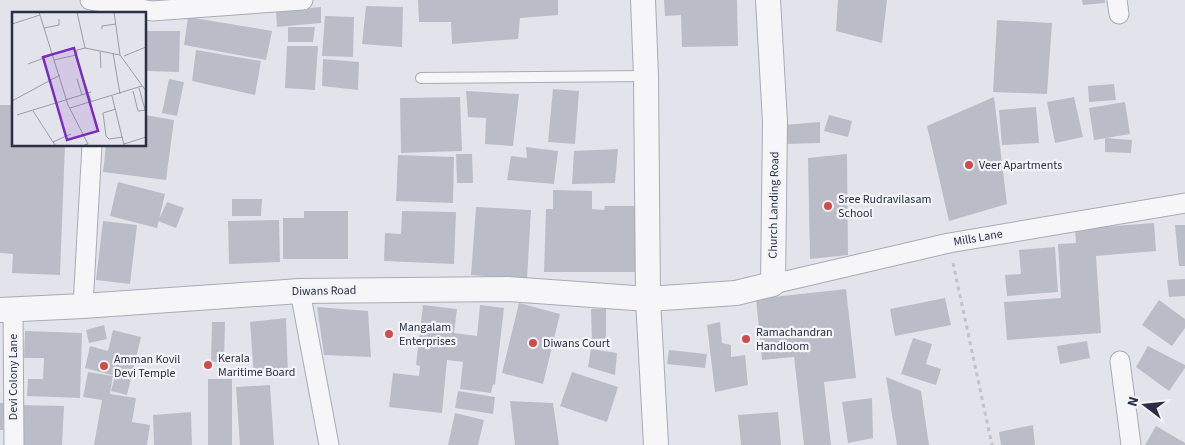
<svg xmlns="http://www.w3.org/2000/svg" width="1185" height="445" font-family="'Source Sans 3',sans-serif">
  <rect width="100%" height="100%" fill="#e3e4eb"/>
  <path fill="#babdc8" d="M418,0h140v15l-38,3 -2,21 -66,5 -1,-22h-32z
    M664,0h73l1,46 -56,1 -1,-32 -16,1z
    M838,0h49l-5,43 -46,-12z
    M1082,0h23v3l-22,2z
    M366,6l37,1 -1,40 -40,-3z
    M321,7v16l-44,4 -1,-16z
    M325,16l29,1 -1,40 -31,-1z
    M188,17l84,14 -6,29 -82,-15z
    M997,20l55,3 -5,71 -54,-2z
    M288,27h27l-2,15h-25z
    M145,31h35l-1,41 -34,-1z
    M287,46h31l-3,44 -30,-2z
    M196,50l65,11 -6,34 -63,-14z
    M323,59l36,3 -1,28 -36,-4z
    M169,79l15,3 -7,34 -15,-3z
    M1114,84l2,16 -27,2 -1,-16z
    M553,89l26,2 -4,53 -27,-2z
    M466,91l53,3 -6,52 -28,-2 1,-26 -18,-1z
    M460,97l2,54 -61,2 -1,-55z
    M994,97l13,107 -58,17 -22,-95z
    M1074,97l9,40 -28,6 -8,-41z
    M1125,102l5,32 -36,6 -5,-32z
    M0,105h14v40h51l-5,130 -48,-2 1,-19 -13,-1z
    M1036,107l3,36 -37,2 -3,-35z
    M145,115l29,5 -8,60 -63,-8 3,-27h39z
    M829,115l23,6 -4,16 -24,-6z
    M820,122v21l-35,1 -1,-19z
    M1105,138l27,2 -1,13 -26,-1z
    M526,147l32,4 -4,33 -47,-4 4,-24 16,2z
    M618,149l-3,34 -43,1 2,-33z
    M456,154h16l1,29h-16z
    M847,154l1,101 -38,4 -2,-101z
    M398,155l56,2 -1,46 -57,-2z
    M118,182l47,12 -8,34 -47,-12z
    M553,190l39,1v18l12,1 1,-4h30v66h-91l2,-63h7z
    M232,199h30l-1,17h-29z
    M167,202l17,6 -8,20 -18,-7z
    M476,207l55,3 -4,69 -56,-4z
    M304,211h44v48h-65v-41h21z
    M402,211l54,1 -2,52 -70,-3 1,-28 16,1z
    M279,220l1,42 -51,2 -1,-43z
    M103,221l34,4 -7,59 -34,-4z
    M1154,223l2,28 -60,5 5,77 -94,7 -3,-38 57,-4 -3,-54 18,-1 -1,-14z
    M1175,225h10v41h-6z
    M1055,247l3,45 -51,4 -2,-21 16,-1 -2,-24z
    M1185,279v17l-16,1 -2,-17z
    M846,289l10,89 -32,4 7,63h-27l-10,-88 -32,3 -6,-61z
    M945,298l6,27 -56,11 -5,-27z
    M1159,300l26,19v9l-13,18 -30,-21z
    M519,303l41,11 -17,70 -41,-11z
    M423,305l34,4 -3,24 23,3 3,-31 24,3 -9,77 -2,-1 -2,9 -31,-4 3,-27 -16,-2 -5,53 -53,-6 4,-34 26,3 1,-10 -4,-1z
    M317,307l51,4 3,46 -47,-2z
    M591,309h15v30l-14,2z
    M286,318l2,58 -34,1 -4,-55z
    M212,322h13l-1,40h-13z
    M720,322l2,21 9,2v12l14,-2 3,30 -33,7 -8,-67z
    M104,325l3,14 -18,4 -3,-13z
    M113,330l28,7 -14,58 -16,-4 4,-15 -30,-8 5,-22 18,5z
    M25,331l57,2 -2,65 -53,-2 1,-17h15l1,-21h-20z
    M913,338l19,6 -6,20 15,5 -5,16 -35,-11z
    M1087,341l3,17 -30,6 -3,-18z
    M1148,346l37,19v3l-16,23 -33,-24z
    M591,349l26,4 -2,22 -27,-8z
    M669,350l38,4 -2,14 -38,-4z
    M88,372l25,4 -3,18 26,4 -4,24 18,3 -3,20h-53l8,-45 -19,-3z
    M572,372l46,15 -11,35 -47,-16z
    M886,377l35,14 8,54h-32z
    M208,379h24v66h-24z
    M270,385l4,60h-34l-4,-58z
    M458,391l37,6 -2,17 -38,-6z
    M872,398l1,40 -25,5 -6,-41z
    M510,401l43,2 6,42h-44z
    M0,403h4l-1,27h-3z
    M19,405l45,1 -2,39h-42z
    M191,412l1,33h-38l-1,-30z
    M778,412l3,33h-40l-3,-30z
    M455,413l29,7 -6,25h-30z
    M1033,425l2,20h-34l-2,-13z
    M1156,426l29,17v2h-40z"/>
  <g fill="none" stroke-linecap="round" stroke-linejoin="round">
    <defs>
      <path id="service" d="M421,78l225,-2"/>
      <path id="minor" d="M90,0l62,11 151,-11
        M1117,0l2,14
        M773,284l176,-41 236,-40
        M300,291l29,154
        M83,306l9,-161
        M13,310l1,135
        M1120,361l11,84"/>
      <path id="tertiary" d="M643,0l3,76 2,223 8,146
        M0,310l83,-4 217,-15 208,-2 140,10 88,-6 37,-9 2,-162 -7,-122"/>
    </defs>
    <use href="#service" stroke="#a8aab5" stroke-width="12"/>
    <use href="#minor" stroke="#a8aab5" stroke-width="21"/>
    <use href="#tertiary" stroke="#a8aab5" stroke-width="26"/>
    <path stroke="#c1c2ca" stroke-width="3" stroke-dasharray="4 4" stroke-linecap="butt" d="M953,263l39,182"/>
    <use href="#service" stroke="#f6f6f9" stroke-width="10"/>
    <use href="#minor" stroke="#f6f6f9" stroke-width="19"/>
    <use href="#tertiary" stroke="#f6f6f9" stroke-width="24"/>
  </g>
  <g fill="#cf4c49" stroke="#f3f4f8" stroke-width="2">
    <circle cx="969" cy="165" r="5"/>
    <circle cx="828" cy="206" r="5"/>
    <circle cx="389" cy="334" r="5"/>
    <circle cx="746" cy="339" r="5"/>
    <circle cx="533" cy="343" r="5"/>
    <circle cx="208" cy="365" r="5"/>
    <circle cx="104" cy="366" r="5"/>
  </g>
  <g text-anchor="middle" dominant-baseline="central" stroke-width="4.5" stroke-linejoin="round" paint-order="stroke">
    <g font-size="12" fill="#2a2f43" stroke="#f3f4f8" text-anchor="start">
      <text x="979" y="165">Veer Apartments</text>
      <text x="838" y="199">Sree Rudravilasam<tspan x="838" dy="14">School</tspan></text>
      <text x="399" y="327">Mangalam<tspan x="399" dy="14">Enterprises</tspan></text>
      <text x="756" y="332">Ramachandran<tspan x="756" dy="14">Handloom</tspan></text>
      <text x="543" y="343">Diwans Court</text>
      <text x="218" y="358">Kerala<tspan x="218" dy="14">Maritime Board</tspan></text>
      <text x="114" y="359">Amman Kovil<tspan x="114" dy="14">Devi Temple</tspan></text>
    </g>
    <g font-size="12" fill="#2a2f43" stroke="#f3f4f8">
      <text transform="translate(774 205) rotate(-89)">Church Landing Road</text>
      <text transform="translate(978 238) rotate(-10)">Mills Lane</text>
      <text transform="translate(324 291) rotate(-1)">Diwans Road</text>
      <text transform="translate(13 377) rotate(-90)">Devi Colony Lane</text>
    </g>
  </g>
  <g transform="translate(12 12)">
    <rect width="134" height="134" fill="#e3e4eb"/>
    <path fill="none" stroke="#999ca8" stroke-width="1" d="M27,0l29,93 20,39 -4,1M65,0l8,36M102,0l6,43 26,36M0,12l28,-9M32,16l15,-3v-6M90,17v-3l14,-2M88,40l1,16M101,41l7,41M112,44l22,-9M42,48l22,-5M16,52l24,-9M65,67l5,16M127,76l7,25M121,79l5,20 8,-1M100,84l12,49M0,89l48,-26M79,89l-15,-43 1,-8 8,-2 35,7M58,96l72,-22M104,97l-13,4 3,23 3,3 14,-2M21,99l22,34M5,103l74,-23M41,130l18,-8M112,132l22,-7"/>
    <path fill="#7b2cbf" fill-opacity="0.15" stroke="#7b2cbf" stroke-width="2.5" d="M62,36l24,83 -31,9 -24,-83z"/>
    <rect width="134" height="134" fill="none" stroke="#2a2f43" stroke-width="2.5"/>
  </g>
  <g transform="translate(1145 405) rotate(286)" stroke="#f3f4f8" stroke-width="4" paint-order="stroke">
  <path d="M0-4L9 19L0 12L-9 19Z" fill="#2a2f43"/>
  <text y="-8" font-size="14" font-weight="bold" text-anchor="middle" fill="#2a2f43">N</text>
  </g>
</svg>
